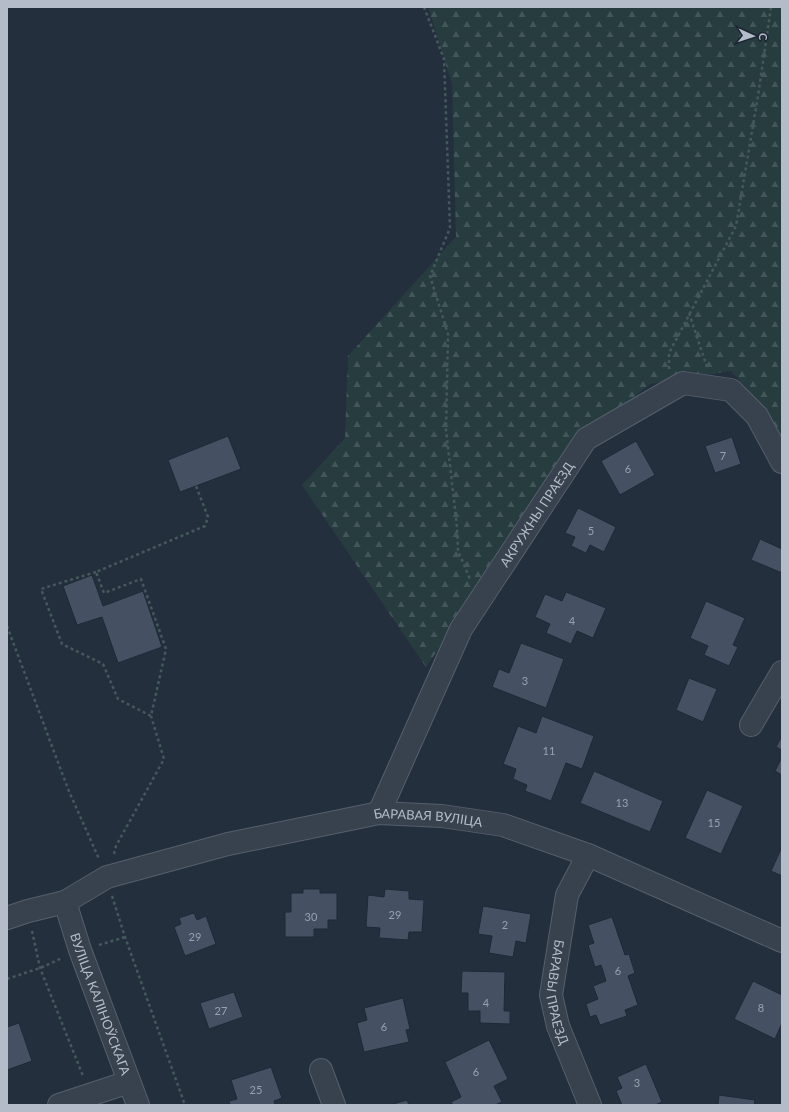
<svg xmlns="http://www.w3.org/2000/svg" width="789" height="1112" font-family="Lato,sans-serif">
  <defs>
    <pattern id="forest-firs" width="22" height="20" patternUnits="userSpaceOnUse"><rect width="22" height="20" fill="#263c3f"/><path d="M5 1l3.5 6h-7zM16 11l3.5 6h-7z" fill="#435659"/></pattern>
  </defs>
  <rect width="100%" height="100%" fill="#242f3e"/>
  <path fill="url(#forest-firs)" d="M428,7h354v430l-26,-38 -25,-28 -81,13 -60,48 -164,235 -124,-182 43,-47 3,-82 108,-119 -4,-153z"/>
  <path fill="#455162" stroke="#1f2835" d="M228,436l13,33 -61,23 -12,-32z
    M732,437l9,27 -26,9 -10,-27z
    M636,441l19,34 -35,20 -19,-34z
    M578,508l38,19 -12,25 -14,-7 -4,8 -15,-7 4,-9 -10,-4z
    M760,539l22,10v24l-31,-13z
    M92,575l11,31 40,-15 19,56 -44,16 -16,-46 -25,8 -14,-39z
    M566,592l40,16 -13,30 -16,-7 -6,13 -25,-11 4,-9 -15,-7 10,-23 17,7z
    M706,601l39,17 -12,27 5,2 -9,19 -25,-11 4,-9 -18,-8z
    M521,643l43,16 -18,49 -54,-21 7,-18 10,4z
    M689,678l28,11 -14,33 -27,-12z
    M542,716l52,20 -12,33 -16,-6 -15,38 -26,-10 2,-6 -14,-6 3,-10 -13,-5 15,-38 18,7z
    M782,736v14l-6,-3z
    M782,757v18l-7,-4z
    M594,771l69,30 -13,31 -70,-29z
    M707,790l36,16 -22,48 -36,-16z
    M782,847v29l-11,-5z
    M303,889h17v4h17v27h-9v9h-14v8h-29v-25h6v-19h12z
    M385,889l24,2v8l15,1 -2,32h-13l-1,8 -29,-2 1,-10 -14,-1 2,-32 16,2z
    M483,906l48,8 -5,29 -10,-2 -3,16 -24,-4 3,-17 -14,-2z
    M194,913l3,7 9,-4 10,28 -31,12 -11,-29 7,-3 -2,-6z
    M612,917l13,38 4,-1 6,19 -7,3 10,29 -13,5 2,6 -27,9 -4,-10 -6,2 -4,-13 12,-5 -5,-13 13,-5 -5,-16 -6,2 -7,-22 6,-2 -6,-18z
    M462,971l43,1 -1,39h6v13l-30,-1v-12h-12v-18h-7z
    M753,981l29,14v28l-7,16 -41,-20z
    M234,992l9,25 -34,12 -9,-26z
    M403,998l7,31 -4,1 3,12 -45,10 -7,-29 10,-3 -3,-12z
    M19,1023l13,38 -25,9v-43z
    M489,1040l19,39 -14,7 8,16 -7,3h-42l-2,-3 10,-5 -16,-35z
    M646,1064l16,38 -7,3h-33l-6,-14 6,-3 -5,-11z
    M271,1067l11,31 -8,3 1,4h-45l-1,-4 8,-2 -6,-19z
    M719,1095l36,5 -1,5h-36z
    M407,1100l2,5h-19z"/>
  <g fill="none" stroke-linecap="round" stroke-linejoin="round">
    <defs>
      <g id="minor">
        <path d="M751,725l31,-53"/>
        <path id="s1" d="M379,813l82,-184 125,-190 97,-56 48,7 26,26 25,46"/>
        <path id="s2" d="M588,855l-21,40 -16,100 7,31 32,79"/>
        <path d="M321,1070l13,35"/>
        <path d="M59,1105l70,-23"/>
      </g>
      <g id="tertiary">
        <path id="s3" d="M65,902l15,48 58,155"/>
        <path id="s4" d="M7,918l21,-7 37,-9 42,-25 121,-33 151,-31 63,3 61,9 85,30 194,86"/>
      </g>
    </defs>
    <use href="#minor" stroke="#565f6c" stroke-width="24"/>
    <use href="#tertiary" stroke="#565f6c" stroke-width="24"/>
    <path stroke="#44595c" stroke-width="2.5" stroke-dasharray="3 3" stroke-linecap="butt" d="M424,7l20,52 6,169 -20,48 18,58 -2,96 11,97 1,24 12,28
      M689,313l18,54
      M669,369v-16l67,-127 22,-130 13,-89
      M96,572l-55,17 21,55 41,20 15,35 33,17 15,-67 -25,-70 -37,14 -8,-21 109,-46 3,-9 -12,-31
      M7,626l61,163 31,70
      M114,854l2,-8 48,-87 -13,-43
      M112,896l13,41 60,168
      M32,931l8,37 43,108
      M99,945l26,-8
      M7,979l33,-11 22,-10"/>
    <use href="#minor" stroke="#38414e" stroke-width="22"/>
    <use href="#tertiary" stroke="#38414e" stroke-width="22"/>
  </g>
  <g text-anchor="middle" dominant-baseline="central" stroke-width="3" stroke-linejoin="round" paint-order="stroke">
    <g font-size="11" fill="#98a1af">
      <text x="723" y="455">7</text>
      <text x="628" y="468">6</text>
      <text x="591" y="530">5</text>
      <text x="572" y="620">4</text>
      <text x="525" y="680">3</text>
      <text x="549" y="750">11</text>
      <text x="622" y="802">13</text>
      <text x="714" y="822">15</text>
      <text x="395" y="914">29</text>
      <text x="311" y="916">30</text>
      <text x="505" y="924">2</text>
      <text x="195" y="936">29</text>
      <text x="618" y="970">6</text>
      <text x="486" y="1002">4</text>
      <text x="761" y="1007">8</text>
      <text x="221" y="1010">27</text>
      <text x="384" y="1026">6</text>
      <text x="476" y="1071">6</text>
      <text x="637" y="1082">3</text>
      <text x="256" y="1089">25</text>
    </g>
    <g font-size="13" fill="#b4bcc9" stroke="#1d2633">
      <text stroke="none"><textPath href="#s1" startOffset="339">АКРУЖНЫ ПРАЕЗД</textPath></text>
      <text stroke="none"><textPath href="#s4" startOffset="438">БАРАВАЯ ВУЛІЦА</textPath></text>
      <text stroke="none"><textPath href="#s2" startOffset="144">БАРАВЫ ПРАЕЗД</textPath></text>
      <text stroke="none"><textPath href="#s3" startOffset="108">ВУЛІЦА КАЛІНОЎСКАГА</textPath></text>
    </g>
  </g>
  <rect width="789" height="1112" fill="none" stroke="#b4bcc9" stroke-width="16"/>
  <g transform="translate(753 36) rotate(93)" stroke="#1d2633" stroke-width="3" paint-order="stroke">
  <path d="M0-3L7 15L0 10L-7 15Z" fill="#b4bcc9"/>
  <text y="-6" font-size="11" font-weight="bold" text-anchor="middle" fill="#b4bcc9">С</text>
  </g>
</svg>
